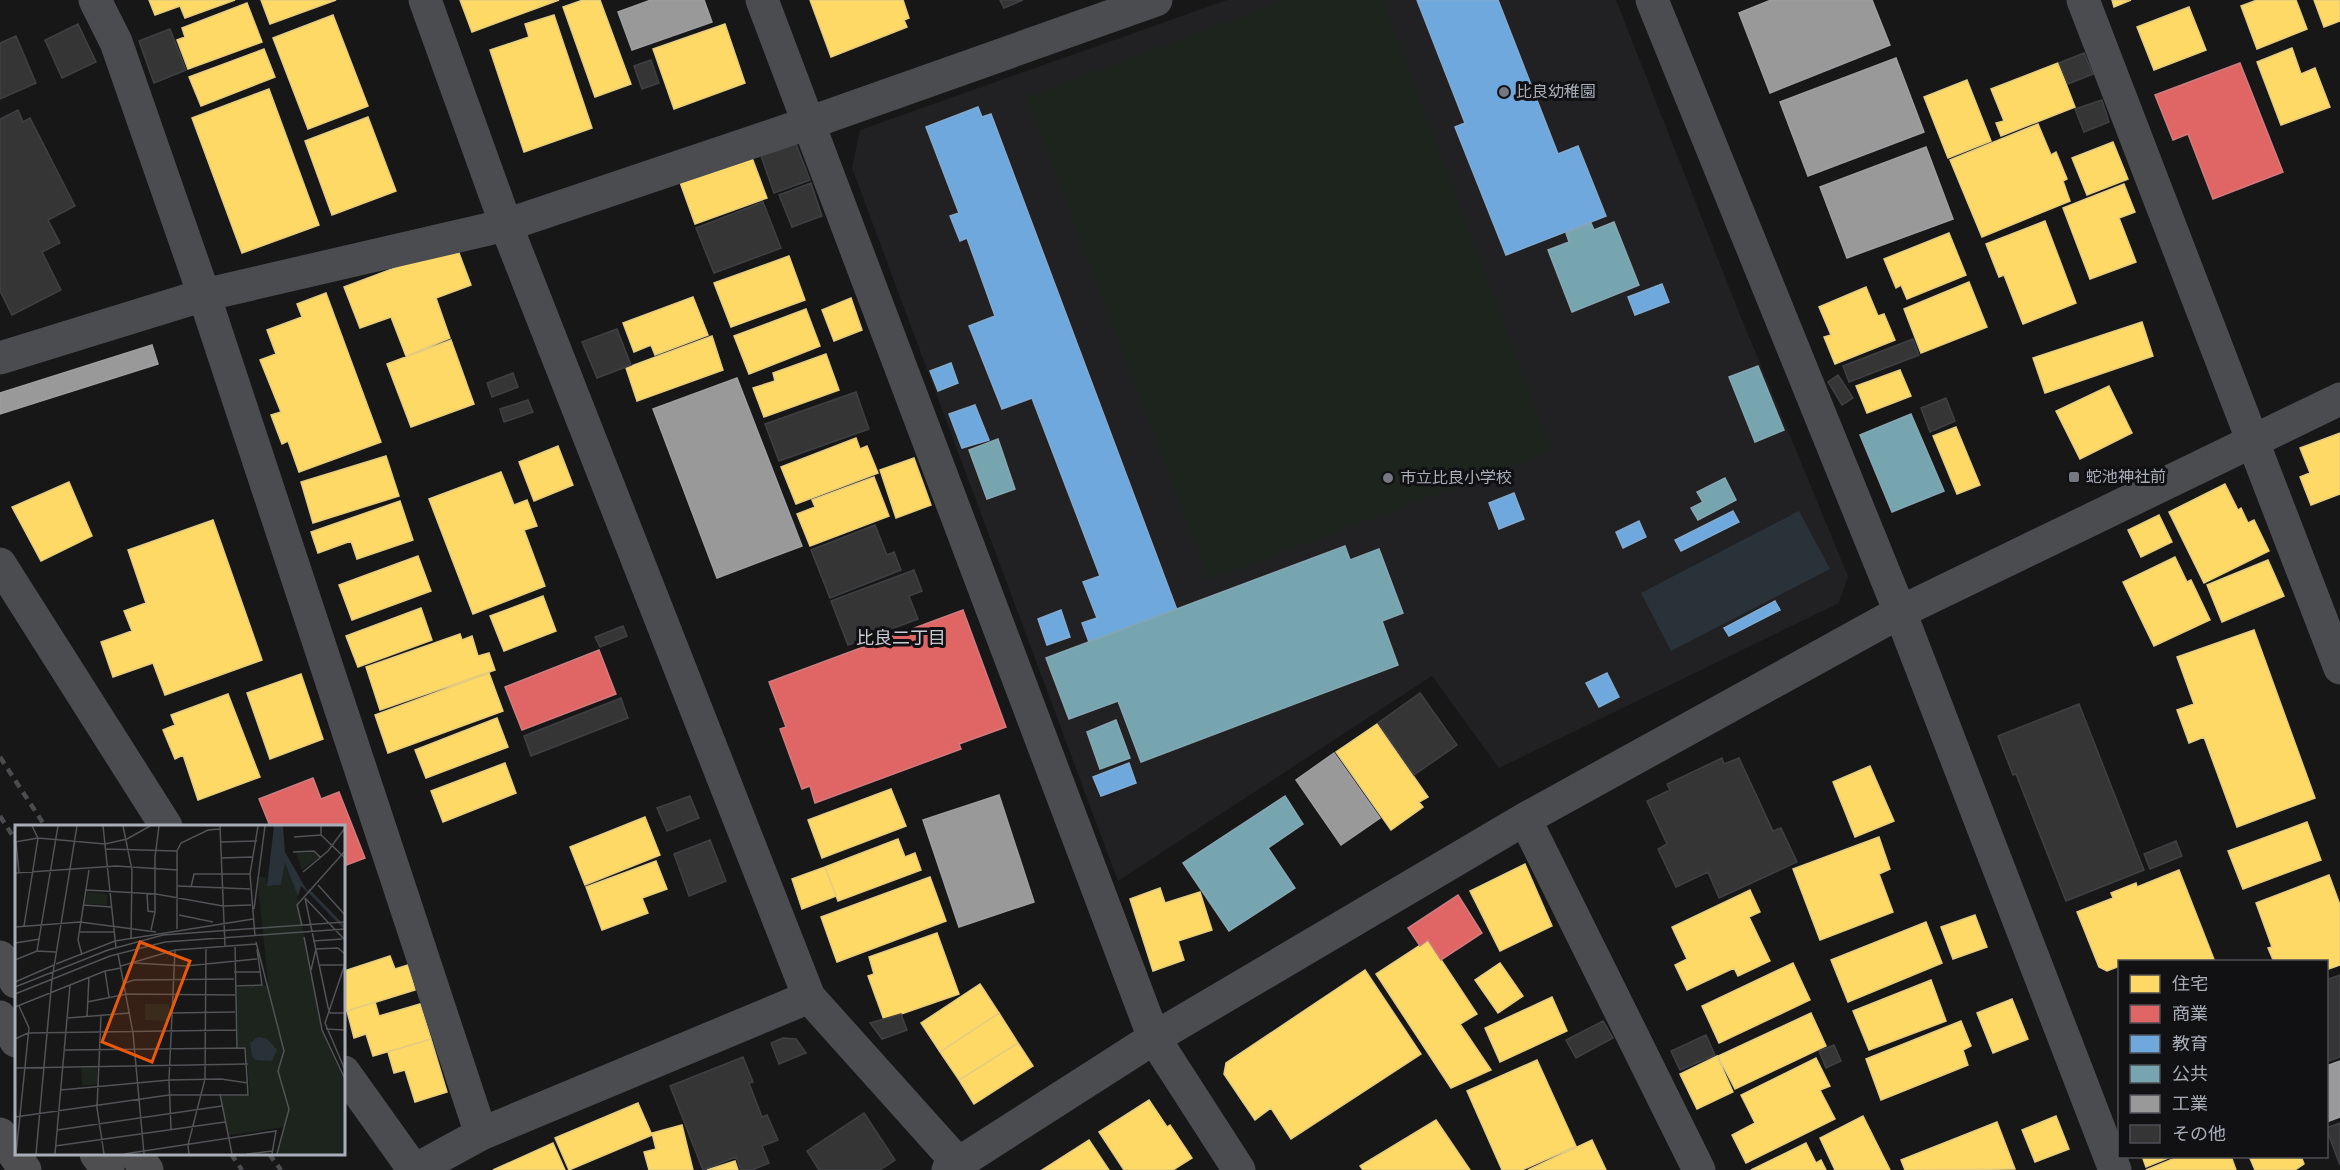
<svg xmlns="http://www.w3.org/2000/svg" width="2340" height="1170" font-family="Signika,'Noto Sans JP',sans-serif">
  <rect width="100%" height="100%" fill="#171717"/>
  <path fill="#212123" d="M1227,0h389l122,310 110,266 -9,27 -340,165 -67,-92 -314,205 -266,-713 8,-38z"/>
  <path fill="#1d241e" d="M1285,0h98l169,451 -343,129 -182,-483z"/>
  <path fill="#2a3239" d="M1799,511l31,58 -159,82 -30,-58z"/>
  <path fill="#ffd966" stroke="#e5cc7f" stroke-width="1.5" d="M149,0h86l-50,18 -5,-12 -25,9z
    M261,0h75l-66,24z
    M460,0h99l-87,32z
    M583,0h17l31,84 -36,13 -32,-90z
    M810,0h93l6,18 -5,2 3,7 -76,30z
    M2112,0h19l-17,7z
    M2257,0h39l11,29 -50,20 -16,-43z
    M2314,0h26v21l-16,6z
    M247,3l15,39 -74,27 -11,-29 8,-3 -3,-9z
    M2189,7l17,43 -52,20 -17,-43z
    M333,15l35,91 -60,23 -35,-91z
    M554,15l38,113 -68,24 -34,-102 39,-13 -4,-13z
    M725,24l20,59 -71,26 -21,-60z
    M2292,48l9,26 14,-6 15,39 -49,18 -24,-63z
    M264,49l11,28 -74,29 -12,-29z
    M2058,63l17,44 -74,29 -5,-13 8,-2 -13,-32z
    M1967,80l24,61 -43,17 -24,-61z
    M269,89l50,136 -77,28 -50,-135z
    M368,117l28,74 -64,24 -27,-74z
    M2038,124l13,31 5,-3 11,27 -4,2 7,20 -88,36 -32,-77z
    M2113,142l15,37 -41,16 -15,-37z
    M748,147l19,51 -72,26 -18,-50z
    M2124,184l11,28 -16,6 17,44 -46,17 -27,-71z
    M2045,221l31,82 -53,21 -19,-49 -5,2 -13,-33z
    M1949,233l17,42 -59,24 -6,-14 -5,3 -12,-29z
    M456,245l15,40 -35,13 14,40 -44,18 -15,-39 -31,11 -16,-41z
    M789,256l16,44 -74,27 -17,-44z
    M1969,282l18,45 -66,26 -17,-44z
    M1866,287l12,29 6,-2 11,26 -60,24 -11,-27 7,-2 -12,-28z
    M326,293l55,149 -82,30 -11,-31 -6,3 -11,-29 10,-3 -21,-52 16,-6 -9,-24 35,-13 -5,-13z
    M693,297l15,38 -53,20 -4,-10 -17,7 -11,-29z
    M851,298l11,32 -28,11 -12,-31z
    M806,309l14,37 -71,28 -15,-38z
    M2142,322l11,34 -108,37 -12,-35z
    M712,336l11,34 -86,31 -11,-33z
    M451,340l23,64 -63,23 -24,-63z
    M826,354l13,36 -75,27 -11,-29 22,-7 -2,-8z
    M1900,370l11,26 -44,17 -11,-27z
    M2109,386l23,47 -52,26 -24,-48z
    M1956,427l24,58 -23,9 -24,-58z
    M2340,433v61l-29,11 -11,-28 10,-4 -10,-25z
    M856,438l4,11 7,-3 11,27 -82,31 -15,-37z
    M558,446l15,39 -39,16 -15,-39z
    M386,456l13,40 -86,27 -12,-41z
    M914,458l17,47 -35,13 -16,-48z
    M501,472l13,33 13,-5 10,26 -13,4 21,56 -72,28 -44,-115z
    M874,477l15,39 -79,30 -13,-32 18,-7 -3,-7z
    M69,482l23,54 -51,25 -29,-54z
    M2225,484l13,26 3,-2 7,15 6,-3 15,31 -65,32 -35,-71z
    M400,501l13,39 -56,19 -6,-18 -33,12 -7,-21z
    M2159,515l13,27 -31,15 -13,-27z
    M213,520l49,140 -97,35 -12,-32 -40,14 -12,-35 31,-11 -8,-20 22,-8 -18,-53z
    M418,556l13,35 -79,29 -13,-35z
    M2175,557l12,25 4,-2 19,40 -56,26 -31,-64z
    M2268,560l16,36 -62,26 -15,-37z
    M543,596l13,35 -52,20 -14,-35z
    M421,608l11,32 -74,27 -12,-31z
    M2254,630l61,168 -78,29 -33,-90 -15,6 -12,-33 17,-6 -17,-47z
    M460,634l2,6 10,-4 6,20 11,-3 6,17 -115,40 -14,-43z
    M489,673l14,38 -115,42 -13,-38z
    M301,674l22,65 -53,20 -23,-66z
    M228,694l32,83 -62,23 -15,-45 -8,4 -12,-29 12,-5 -4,-10z
    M497,718l11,29 -82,31 -11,-28z
    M1377,724l51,73 -9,5 4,5 -32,23 -55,-78z
    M505,763l11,30 -73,29 -12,-31z
    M1870,766l24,55 -39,16 -22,-55z
    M891,789l15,37 -84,32 -14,-38z
    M645,817l15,38 -75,30 -15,-38z
    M2307,822l14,38 -78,29 -15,-38z
    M1879,837l11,32 -11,5 14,38 -73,28 -27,-71z
    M898,839l7,18 10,-4 6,17 -83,31 -13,-34z
    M656,861l11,28 -25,9 6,15 -46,17 -16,-43z
    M1525,864l27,62 -52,25 -30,-60z
    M825,867l11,29 -34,13 -10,-30z
    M2179,870l36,92h-95v4l-13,5 -8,-4 -22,-55 36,-14 -2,-5 25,-10 1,4z
    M2329,875l11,30v60l-14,5v-8h-52l-6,-14 4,-1 -16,-44z
    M930,877l16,44 -109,41 -16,-45z
    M1160,888l5,15 35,-11 12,38 -34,11 6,19 -31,11 -23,-72z
    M1750,890l10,22 -11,5 21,44 -32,15 -4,-8 -47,22 -12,-25 12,-6 -15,-32z
    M1975,915l12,32 -34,12 -12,-32z
    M1926,922l16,41 -94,39 -17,-42z
    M937,933l22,61 -75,26 -16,-44 6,-2 -5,-17z
    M1428,940l49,74 -17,10 31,46 -40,18 -75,-114z
    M390,956l5,13 13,-4 7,25 -71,22v-41z
    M1500,963l23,33 -25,17 -23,-33z
    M1793,963l17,37 -91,43 -17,-37z
    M1365,970l56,84 -130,85 -20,-31 -16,12 -31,-46 2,-11z
    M1931,980l15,41 -77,29 -16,-39z
    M980,984l19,29 -59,39 -19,-29z
    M1552,997l15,34 -67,31 -15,-34z
    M2012,999l16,40 -35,14 -16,-40z
    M375,1002l4,14 41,-12 11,35 -58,17 -7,-22 -12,4 -7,-27z
    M999,1013l19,30 -59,37 -19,-28z
    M1811,1013l15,33 -91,43 -17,-33z
    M1961,1021l10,25 -8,4 5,15 -87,35 -15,-41z
    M431,1039l16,53 -32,10 -10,-32 -11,3 -6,-21z
    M1018,1043l15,23 -59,38 -15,-24z
    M1717,1056l16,36 -36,17 -17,-35z
    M1816,1058l14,28 -10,4 15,29 -89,44 -14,-28 23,-12 -14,-28z
    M1537,1060l39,86 -54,24h-20l-35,-79z
    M1149,1100l18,27 3,-2 22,33 -19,12h-49l-25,-38z
    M638,1103l14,32 -83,35 -14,-32z
    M1863,1116l27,54h-55l-15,-32z
    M2056,1116l13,33 -34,13 -13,-32z
    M1436,1120l34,50h-107l-3,-4z
    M1997,1122l18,47 -110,1 -4,-10z
    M682,1125l11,45h-44l-5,-18 12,-3 -4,-16z
    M1089,1140l20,30h-67z
    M1592,1140l14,30h-78z
    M553,1143l12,27h-72z
    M1806,1143l10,20 5,-3 5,10h-75z
    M2142,1156h31l-27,11z
    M2180,1156h51l5,14h-90z
    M2249,1156h52l3,8 -9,6h-40z
    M735,1161l3,9h-31z"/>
  <path fill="#e06666" stroke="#cf7b7f" stroke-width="1.5" d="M2240,63l43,109 -70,27 -25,-65 -15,6 -18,-45z
    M963,610l43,117 -47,17 2,5 -146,54 -5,-17 -8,3 -22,-60 6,-2 -17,-45z
    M599,650l17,44 -94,36 -17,-43z
    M313,778l8,21 18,-7 26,66 -21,8v-40h-74l-11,-27z
    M1458,895l24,38 -41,27 -13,-20 -8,6 -12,-18z"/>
  <path fill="#6fa8dc" stroke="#80aad1" stroke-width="1.5" d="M1417,0h81l60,154 20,-8 28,70 -100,39 -51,-128 10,-4z
    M978,107l4,10 9,-3 186,496 -88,32 -7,-19 15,-5 -14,-36 17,-6 -68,-178 -30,11 -33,-83 26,-10 -28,-78 -7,3 -10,-25 9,-3 -33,-86z
    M1662,284l7,18 -34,13 -7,-18z
    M951,363l7,20 -20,8 -8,-20z
    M975,405l14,35 -27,8 -13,-34z
    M1514,493l10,26 -25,10 -10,-26z
    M1733,511l6,11 -58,29 -6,-11z
    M1639,521l7,16 -23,11 -7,-16z
    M1775,601l5,9 -51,26 -5,-8z
    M1061,610l9,27 -23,8 -9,-26z
    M1607,673l12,24 -20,10 -13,-24z
    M1129,763l7,20 -35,13 -8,-19z"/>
  <path fill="#76a5af" stroke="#85a7b2" stroke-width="1.5" d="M1614,222l25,63 -67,27 -24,-62 21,-8 -3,-9 25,-10 3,7z
    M1758,366l26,64 -29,12 -26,-65z
    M1911,414l33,77 -52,21 -32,-77z
    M998,439l17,50 -28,10 -18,-49z
    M1725,478l11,22 -38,20 -7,-12 12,-6 -6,-10z
    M1345,546l5,14 29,-11 24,64 -21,8 16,44 -257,97 -23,-61 -49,18 -23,-61z
    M1116,720l14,38 -30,11 -13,-37z
    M1285,796l18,28 -35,24 27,40 -66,43 -46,-68z"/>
  <path fill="#999" stroke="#9e9fa2" stroke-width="1.5" d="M651,0h53l8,22 -80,28 -14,-38z
    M1771,0h101l18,45 -120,48 -31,-80z
    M1896,58l28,74 -116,44 -28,-74z
    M1926,147l27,72 -106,39 -27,-71z
    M152,345l6,19 -158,50v-21z
    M737,378l65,168 -85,32 -64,-169z
    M1334,753l46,65 -39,27 -45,-65z
    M999,795l35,107 -75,25 -36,-107z
    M2340,1061v56l-13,5 -1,-56z"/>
  <path fill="#353536" stroke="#3f4043" stroke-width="1.5" d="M1000,0h23l-19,8z
    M78,24l18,38 -34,16 -17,-38z
    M170,29l16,41 -32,13 -15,-42z
    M16,36l20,47 -36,16v-56z
    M2084,53l9,21 -25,10 -9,-21z
    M651,60l8,23 -17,6 -8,-23z
    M2102,100l7,22 -25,10 -9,-23z
    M18,110l5,12 7,-4 45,88 -27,14 12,23 -18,9 19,38 -49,25 -12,-24v-172z
    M796,144l14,36 -36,13 -13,-37z
    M811,183l11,33 -30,11 -13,-32z
    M763,202l18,46 -67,25 -18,-45z
    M617,329l14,36 -34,13 -15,-36z
    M1913,339l6,16 -70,27 -6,-16z
    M513,373l5,14 -26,10 -5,-14z
    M1838,375l15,23 -11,7 -14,-23z
    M856,392l13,37 -90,32 -14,-37z
    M1946,398l9,23 -25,11 -9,-24z
    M528,400l5,12 -29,10 -4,-13z
    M875,525l12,30 7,-3 7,18 -71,28 -19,-48z
    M914,570l8,21 -13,5 9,23 -70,26 -17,-44z
    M623,626l4,10 -27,11 -5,-10z
    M1420,693l37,52 -43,30 -36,-52z
    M621,698l7,20 -97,38 -7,-20z
    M2079,704l65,166 -78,31 -50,-127 -3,1 -15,-39z
    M1722,758l2,6 15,-6 34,73 8,-3 16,34 -78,36 -11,-26 -32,15 -18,-38 9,-5 -20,-43 23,-11 -3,-6z
    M690,796l9,22 -32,13 -10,-23z
    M710,840l16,41 -37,15 -15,-42z
    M2176,841l6,15 -32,13 -6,-15z
    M2340,975v82l-14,5v-82z
    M901,1014l6,16 -25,9 -12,-16z
    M1603,1021l10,17 -37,20 -10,-18z
    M1706,1035l9,20 -35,15 -9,-19z
    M783,1038l13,1 10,14 -27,11 -8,-21z
    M1834,1045l7,16 -15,7 -7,-17z
    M743,1057l10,25 -4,1 13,34 5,-2 11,25 -16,6 7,17 -17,7h-11l-5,-13 -33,13 -33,-84z
    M864,1113l31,47 -15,10h-61l-12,-19z
    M2340,1123v42l-14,-37z"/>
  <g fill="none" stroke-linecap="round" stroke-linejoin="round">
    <path stroke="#4b4c50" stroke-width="33" d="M95,0l21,42 88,253 277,839
      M425,0l81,225 303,772 149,166
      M762,0l392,1038 85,132
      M1652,0l248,612 215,558
      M2083,0l257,668
      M0,358l204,-63 302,-70 300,-101 350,-124
      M0,564l166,262
      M1525,819l174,351
      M344,1072l70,98
      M415,1170l66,-36 328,-137
      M948,1170l206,-132 371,-219 375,-207 440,-213"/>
    <path stroke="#4e4e51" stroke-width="33" d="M0,957l16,25
      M0,1017l16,24
      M0,1134l25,36
      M96,1154l12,16
      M135,1154l12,16"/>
    <path stroke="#4b4c4f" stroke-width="4.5" stroke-dasharray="8 6" stroke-linecap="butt" d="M0,757l45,69
      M0,816l16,25
      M231,1154l11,16
      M269,1154l12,16"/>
  </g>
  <g fill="#757880" stroke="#111113" stroke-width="2">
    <circle cx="1504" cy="92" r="6"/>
    <rect x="2068" y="471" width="12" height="12" rx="3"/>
    <circle cx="1388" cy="478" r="6"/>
  </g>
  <g text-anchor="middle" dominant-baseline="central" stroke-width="6" stroke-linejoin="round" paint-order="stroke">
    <g font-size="16" fill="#a8adb8" stroke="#111113" text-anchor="start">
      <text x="1516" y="92">比良幼稚園</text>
      <text x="2086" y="477">蛇池神社前</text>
      <text x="1400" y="478">市立比良小学校</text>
    </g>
    <g font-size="18" fill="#c9ccd4" stroke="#111113">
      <text x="901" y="638">比良二丁目</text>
    </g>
  </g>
  <g transform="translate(15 825)">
    <rect width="330" height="330" fill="#171717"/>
    <path d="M298,27l6,5 -17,13 -6,-17zM270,38l10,19 26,148 24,52v72h-67l7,-27 -56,8 -8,-39h29l-4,-49h-8l-2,-59 31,-3 1,-4 -11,-104h9l1,9 14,-1zM72,67l20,2v11l-22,-1zM130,179h24v17l-24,-1zM82,242v17l-15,2 -1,-18z" fill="#1d241e"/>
    <path d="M259,1h9l2,26 24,42 -8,-8 -3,10 -13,-33 -4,22 -14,1zM243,212l9,2 10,11 -5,11 -16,-1 -4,-4 -2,-13z" fill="#2a3239"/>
    <path fill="none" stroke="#2a3239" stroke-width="3" d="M293,65l37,38"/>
    <path fill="none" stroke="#515357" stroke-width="1.5" d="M88,1l13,122M108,1l9,44 -1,69M205,1l5,120M306,1v9l24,23M279,12l27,-2M0,17l23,-4 67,6 22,-5 23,-13M1,17l3,31M206,17l36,-1M91,24l71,2M278,27l21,-1 7,7M206,33l31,-1M288,47l25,-21 17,-23M0,48l101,-7 62,4M303,60l27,30M163,61l72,3M176,62l3,-13h56M71,65l70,4 67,12 28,-1M132,68l1,18 7,1M290,73l23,109 2,6h15M290,73l39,41M68,80l28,2M239,84l11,-83M164,90l34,7M9,101l14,-88 -6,-12M287,101l-5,-21 48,-54M0,102l65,-5 76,10M162,104v-78l4,-8 27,-13 12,-1M136,105l4,-18v-55l4,-31M64,107h35M240,111l-5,-62 8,-48M289,112l18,93 23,49M298,116l29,-2M241,117l28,109 -6,20 11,38 -12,45M0,118l25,-4M220,120l2,103M22,126l21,-125M103,129l15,79 11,121M67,130l-4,-15 11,-70M0,135l22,-9 19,1M119,138l52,3 71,-7M41,139l59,-23 138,-22M330,139l-20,59 20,47M305,140h25M106,141l54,-16 81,-6M296,145l5,-21 22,-1 7,6M90,146l4,26M219,147h26M0,157l39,-17M110,158l9,-3 100,-1M221,161l26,-1 -5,-36M0,162l93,-37 55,-15 182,-13M0,169l95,-38 55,-14 180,-13M72,177l40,-8 108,1M0,182l90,-36 16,-3M156,188l64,-1M86,191l-4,92 7,46M72,192l2,-40M53,193l62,-5M311,204l19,1M0,214l13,-6 208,-3M0,243l233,-4M46,265l108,-10 52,-1 27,4M205,269l12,60M0,292l154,-22h79l-3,-47 -180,2M156,304l-2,-49 6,-130M42,305l165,-24M40,321l170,-24M1,329l13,-126 -10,-22M21,329l16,-175 25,-153M40,329l15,-169M109,329l152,-23 -4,23M174,329l-1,-9 17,-66 1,-132M232,329l26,-3"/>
    <path fill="#e8590c" fill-opacity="0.15" stroke="#e8590c" stroke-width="3" d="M125,117l50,19 -38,101 -50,-20z"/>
    <rect width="330" height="330" fill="none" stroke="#a8adb8" stroke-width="3"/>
  </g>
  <rect x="2118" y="960" width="210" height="198" fill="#111113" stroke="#4d4f55" stroke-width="1.5"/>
  <rect x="2130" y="975" width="30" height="18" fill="#ffd966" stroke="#4d4f55" stroke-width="1.5"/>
  <text x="2172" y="990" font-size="18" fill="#a8adb8">住宅</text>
  <rect x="2130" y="1005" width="30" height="18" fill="#e06666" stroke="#4d4f55" stroke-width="1.5"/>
  <text x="2172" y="1020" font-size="18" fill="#a8adb8">商業</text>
  <rect x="2130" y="1035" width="30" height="18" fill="#6fa8dc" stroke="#4d4f55" stroke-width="1.5"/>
  <text x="2172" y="1050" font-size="18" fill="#a8adb8">教育</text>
  <rect x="2130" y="1065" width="30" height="18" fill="#76a5af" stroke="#4d4f55" stroke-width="1.5"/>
  <text x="2172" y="1080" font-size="18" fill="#a8adb8">公共</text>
  <rect x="2130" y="1095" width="30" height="18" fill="#999999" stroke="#4d4f55" stroke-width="1.5"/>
  <text x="2172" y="1110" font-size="18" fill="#a8adb8">工業</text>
  <rect x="2130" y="1125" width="30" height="18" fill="#353536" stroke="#4d4f55" stroke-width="1.5"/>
  <text x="2172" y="1140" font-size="18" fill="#a8adb8">その他</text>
</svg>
